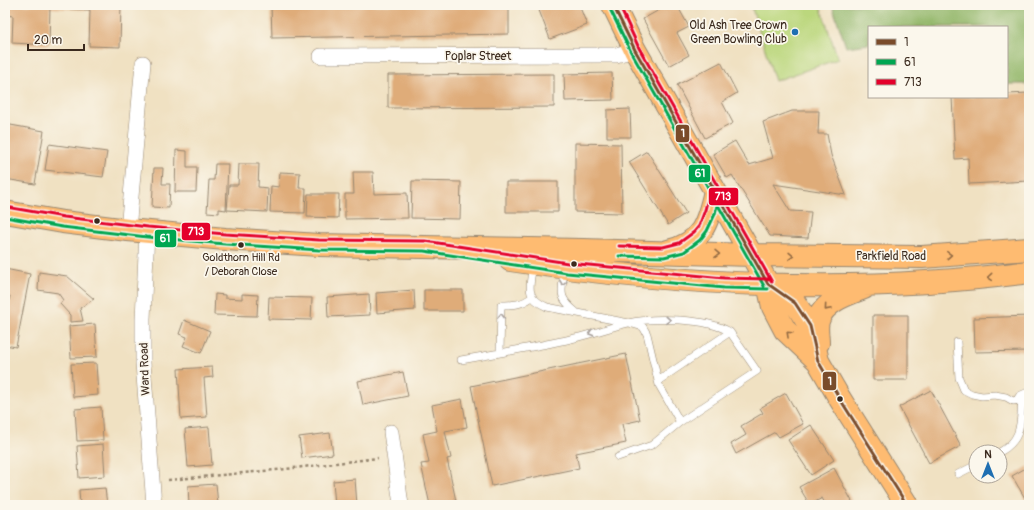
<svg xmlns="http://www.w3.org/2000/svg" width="1034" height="510" font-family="Pangolin,sans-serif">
  <rect width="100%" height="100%" fill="#fbf7ec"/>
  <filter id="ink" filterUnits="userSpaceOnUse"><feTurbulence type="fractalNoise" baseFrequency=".025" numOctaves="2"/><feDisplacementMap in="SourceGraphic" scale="8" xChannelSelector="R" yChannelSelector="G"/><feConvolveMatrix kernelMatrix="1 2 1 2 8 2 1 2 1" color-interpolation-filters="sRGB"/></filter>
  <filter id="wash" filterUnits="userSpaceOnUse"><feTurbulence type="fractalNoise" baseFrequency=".012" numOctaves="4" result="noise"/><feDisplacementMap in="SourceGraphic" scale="16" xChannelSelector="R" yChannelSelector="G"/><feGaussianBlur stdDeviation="0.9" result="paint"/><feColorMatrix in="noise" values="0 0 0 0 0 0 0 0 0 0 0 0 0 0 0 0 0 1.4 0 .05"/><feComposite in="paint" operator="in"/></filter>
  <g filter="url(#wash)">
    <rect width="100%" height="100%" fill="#f0e1c2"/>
    <path fill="#bbd77d" stroke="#7b804e" d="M751,5h69l18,54 -63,22z"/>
    <path fill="#94b86c" stroke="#687145" d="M832,5h197v79h-22v-57h-138v17l-23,3z"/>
    <g id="blocks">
      <path fill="#dfac79" d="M5,5h116l-1,42 -31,-1 1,-36 -40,-2 -1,37 -37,-2 1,-27 -8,-1z
        M271,5h238v29l-237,4z
        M537,5h42l8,20 -37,14z
        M668,5h9l12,22 -12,6 12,22 -20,11 -26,-47z
        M721,62l16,31 -15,9 11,21 -28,15 -28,-53z
        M612,73l1,27 -48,1 -1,-27z
        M554,74v33l-166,1v-33z
        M1029,93v88l-60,3 -1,-26 -13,1 -3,-62h55v-3z
        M630,109l1,28h-24v-27z
        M792,111h27l-1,23h9l4,21 15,40 -73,-11 17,27 21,1 -3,26 -38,-2 -38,-61 -5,3 -14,-24 22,-13 14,24 24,-7 -10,-36z
        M5,124l39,7 -9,53 -30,-5z
        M575,143l46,1 1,69 -47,-1z
        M49,144l58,8 -4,25 -58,-7z
        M176,150l11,1v16h10l-1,25h-21z
        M647,151l39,62 -18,12 -39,-63z
        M215,164h13l-2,46 -7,-1v4l-12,-1 2,-32h5z
        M239,164h20l-1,23 10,1 -1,24 -40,-2 2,-25h9z
        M154,168h9l-1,16h8l-1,24 -17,-1z
        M280,172l20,1 -1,15h7l-1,25 -35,-1 1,-26 8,1z
        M353,172h20l1,22 33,-1 1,25 -63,1v-25h9z
        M412,181l49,1 -1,37 -49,-1z
        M506,182h52v30h-52z
        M308,194h31l-1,24 -31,-1z
        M5,269l25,5 -14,73 -11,-2v-24l5,-25 -5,-1z
        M39,272l28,4 27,23 -14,9 3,13 -13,1v-7l-10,-11 3,-4 -5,-7 -20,-3z
        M414,290l1,20 -38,3 -1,-20z
        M424,290h39v21h-39z
        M215,294l10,1v3l17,1v-5l16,1 -1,21 -43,-1z
        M369,294l1,21 -42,2 -1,-20z
        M269,297l43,1 -1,22 -43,-1z
        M873,315h35v65h-35z
        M1029,316v35l-54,1 -1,-34z
        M184,320l26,11 -9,22 -18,-7 4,-9 -8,-3z
        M95,324l2,33 -26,1 -2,-32z
        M626,354l14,66 -18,4 4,19 -50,10 3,15 -87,18 -21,-100z
        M96,363l2,32 -25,2 -2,-33z
        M212,367l1,10 -9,1 3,39 -26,2 -3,-50z
        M403,372l5,24 -45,9 -5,-24z
        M931,390l30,56 -32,17 -30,-56z
        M786,393l17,31 -24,13 -4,-5 -39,22 -5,-10 15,-9 -5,-9 22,-13 -3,-5z
        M462,399l5,28 -22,4 6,27 -4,1 9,42 -26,4 -9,-41 8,-1 -6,-29 14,-3 -5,-26z
        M101,407l2,33 -26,1 -2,-32z
        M811,425l23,35 -23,15 -23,-35z
        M209,427l3,38 -24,2 -3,-38z
        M330,433l3,21 -31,4 -3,-21z
        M103,444l2,32 -26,2 -2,-32z
        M1029,466v39l-17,-29z
        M834,468l20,37h-28l-4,-7 -12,7 -11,-18z
        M355,479l2,26h-22l-2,-24z
        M216,484l2,21h-29l-1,-19z
        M105,488l2,17h-27l-1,-15z"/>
    </g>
  </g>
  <g filter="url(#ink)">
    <use href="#blocks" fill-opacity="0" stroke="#968670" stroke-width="1"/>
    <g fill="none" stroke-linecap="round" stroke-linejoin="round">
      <defs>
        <path id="service" d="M533,265c-3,21 -9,32 14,42l82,16 14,4 4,7 12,51 21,37
          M564,271c-2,22 -7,25 12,41
          M532,297c-10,8 -19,8 -31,8l-1,48c25,-5 50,-9 75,-15 18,-4 35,-11 53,-15 25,-6 80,-5 102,9l27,39 -77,51 -28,23 -34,12
          M957,342l2,36 5,12 8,4 10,2 13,-1 11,2 7,4 9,-2c-2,24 1,40 -22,53
          M461,360l39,-7
          M658,381l72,-49
          M958,474l18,-9"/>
        <path id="minor" d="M321,56l283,-1h12l19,-5
          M128,230l15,-167
          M147,232l-4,87v44l11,142
          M1022,399l7,-3
          M391,432l10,73"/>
        <path id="primary" d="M613,5l22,45 133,234 5,23 12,23 33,31
          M5,212l58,10 65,8 97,9 94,6 264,5 169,5 170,2 107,-8
          M668,251c35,-8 40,-29 47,-60
          M510,260c171,26 347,35 519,12
          M768,284l27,19 15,23 8,35 22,38 67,106
          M818,343c0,-6 -2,-15 0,-22 5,-19 30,-27 46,-33"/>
      </defs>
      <use href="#service" stroke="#968670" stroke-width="8"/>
      <use href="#minor" stroke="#968670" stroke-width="16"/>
      <use href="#primary" stroke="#968670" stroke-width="24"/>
      <path stroke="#968670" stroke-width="2.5" stroke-dasharray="3 3" stroke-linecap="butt" d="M168,480l118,-11 92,-11"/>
      <use href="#service" stroke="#fff" stroke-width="7"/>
      <use href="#minor" stroke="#fff" stroke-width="15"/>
      <use href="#primary" stroke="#febb71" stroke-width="22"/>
      <defs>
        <path id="bus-1" d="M613,5l22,45 133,234 27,19 15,23 8,35 22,38 67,106"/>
        <path id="bus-2" d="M609,7l22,45 133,234
          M5,217l57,10 85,10 78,7 94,6 105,1 143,22 157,15 44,1
          M619,256l45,1 20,-5 16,-12 7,-9 8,-17 5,-22"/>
        <path id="bus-3" d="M619,5l20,43 133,234
          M6,207l58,10 84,10 77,7 94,6 106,1 143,22 156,15 44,1
          M619,246l44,1 16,-4 15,-11 5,-6 6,-16 5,-20"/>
      </defs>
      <use href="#bus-1" stroke="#fbf7ec" stroke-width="6"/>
      <use href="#bus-2" stroke="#fbf7ec" stroke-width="6"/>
      <use href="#bus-3" stroke="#fbf7ec" stroke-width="6"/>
      <use href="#bus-1" stroke="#7a4b2a" stroke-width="3"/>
      <use href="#bus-2" stroke="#00a651" stroke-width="3"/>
      <use href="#bus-3" stroke="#e4002b" stroke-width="3"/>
    </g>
    <defs><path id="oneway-chevron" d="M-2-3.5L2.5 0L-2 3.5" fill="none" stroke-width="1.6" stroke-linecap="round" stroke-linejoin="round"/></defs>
    <g stroke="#936b43">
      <use href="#oneway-chevron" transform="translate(717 254) rotate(1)"/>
      <use href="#oneway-chevron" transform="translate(949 255) rotate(-4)"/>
      <use href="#oneway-chevron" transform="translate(791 256) rotate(1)"/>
      <use href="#oneway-chevron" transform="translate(990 277) rotate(175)"/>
      <use href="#oneway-chevron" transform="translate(827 308) rotate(131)"/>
      <use href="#oneway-chevron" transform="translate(789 334) rotate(-137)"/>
    </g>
    <g stroke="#a79f9a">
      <use href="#oneway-chevron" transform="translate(563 283) rotate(99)"/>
      <use href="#oneway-chevron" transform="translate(501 316) rotate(-89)"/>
      <use href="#oneway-chevron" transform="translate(668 320) rotate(4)"/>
      <use href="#oneway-chevron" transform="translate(591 333) rotate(164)"/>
    </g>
  </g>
  <circle fill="#1f6fb2" stroke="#fbf7ec" stroke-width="1.5" cx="795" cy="32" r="4"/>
  <g fill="#3b2a1e" stroke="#fbf7ec" stroke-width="1.5">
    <circle cx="97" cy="221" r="3.5"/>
    <circle cx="241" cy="245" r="3.5"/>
    <circle cx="574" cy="264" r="3.5"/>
    <circle cx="840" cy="399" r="3.5"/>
  </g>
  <g text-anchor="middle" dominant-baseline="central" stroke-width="3.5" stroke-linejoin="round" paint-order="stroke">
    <g font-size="11" fill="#3b2a1e" stroke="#fbf7ec">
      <text x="241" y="257">Goldthorn Hill Rd<tspan x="241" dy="14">/ Deborah Close</tspan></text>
    </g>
    <g font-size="12" fill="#3b2a1e" stroke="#fbf7ec" text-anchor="end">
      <text x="787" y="25">Old Ash Tree Crown<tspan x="787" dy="14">Green Bowling Club</tspan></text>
    </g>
    <g font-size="12" fill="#3b2a1e" stroke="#fbf7ec">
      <text x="478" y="56">Poplar Street</text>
      <text x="891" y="256">Parkfield Road</text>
      <text transform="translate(145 369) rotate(-92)">Ward Road</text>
    </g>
  </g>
  <g stroke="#fbf7ec" stroke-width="1.5">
    <rect x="675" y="124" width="15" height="19" rx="4" fill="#7a4b2a"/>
    <rect x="688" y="164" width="23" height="19" rx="4" fill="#00a651"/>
    <rect x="708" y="187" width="31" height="19" rx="4" fill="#e4002b"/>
    <rect x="181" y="222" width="30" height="19" rx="4" fill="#e4002b"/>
    <rect x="154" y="229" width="23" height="19" rx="4" fill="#00a651"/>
    <rect x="822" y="371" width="15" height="20" rx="4" fill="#7a4b2a"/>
  </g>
  <g font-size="11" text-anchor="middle" font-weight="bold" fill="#fff">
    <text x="683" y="137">1</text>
    <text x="700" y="177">61</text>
    <text x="723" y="200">713</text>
    <text x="196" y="235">713</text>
    <text x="165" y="242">61</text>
    <text x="830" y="385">1</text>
  </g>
  <rect width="1034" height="510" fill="none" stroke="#fbf7ec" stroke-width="20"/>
  <rect x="868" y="26" width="140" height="72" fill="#fbf7ec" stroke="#aea59a"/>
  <rect x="876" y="39" width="20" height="6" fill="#7a4b2a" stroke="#aea59a"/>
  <text x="904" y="46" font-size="12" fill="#3b2a1e">1</text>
  <rect x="876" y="59" width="20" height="6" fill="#00a651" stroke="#aea59a"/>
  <text x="904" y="66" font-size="12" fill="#3b2a1e">61</text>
  <rect x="876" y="79" width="20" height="6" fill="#e4002b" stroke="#aea59a"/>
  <text x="904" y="86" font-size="12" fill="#3b2a1e">713</text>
  <g transform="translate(988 464)"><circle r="19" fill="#fbf7ec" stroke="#aea59a"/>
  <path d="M0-3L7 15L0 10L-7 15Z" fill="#1f6fb2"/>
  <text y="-6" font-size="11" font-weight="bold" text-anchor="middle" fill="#3b2a1e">N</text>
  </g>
  <path d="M28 44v6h56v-6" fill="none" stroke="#3b2a1e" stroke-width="2"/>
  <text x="34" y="44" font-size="12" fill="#3b2a1e" stroke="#fbf7ec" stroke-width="3" paint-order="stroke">20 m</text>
</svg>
